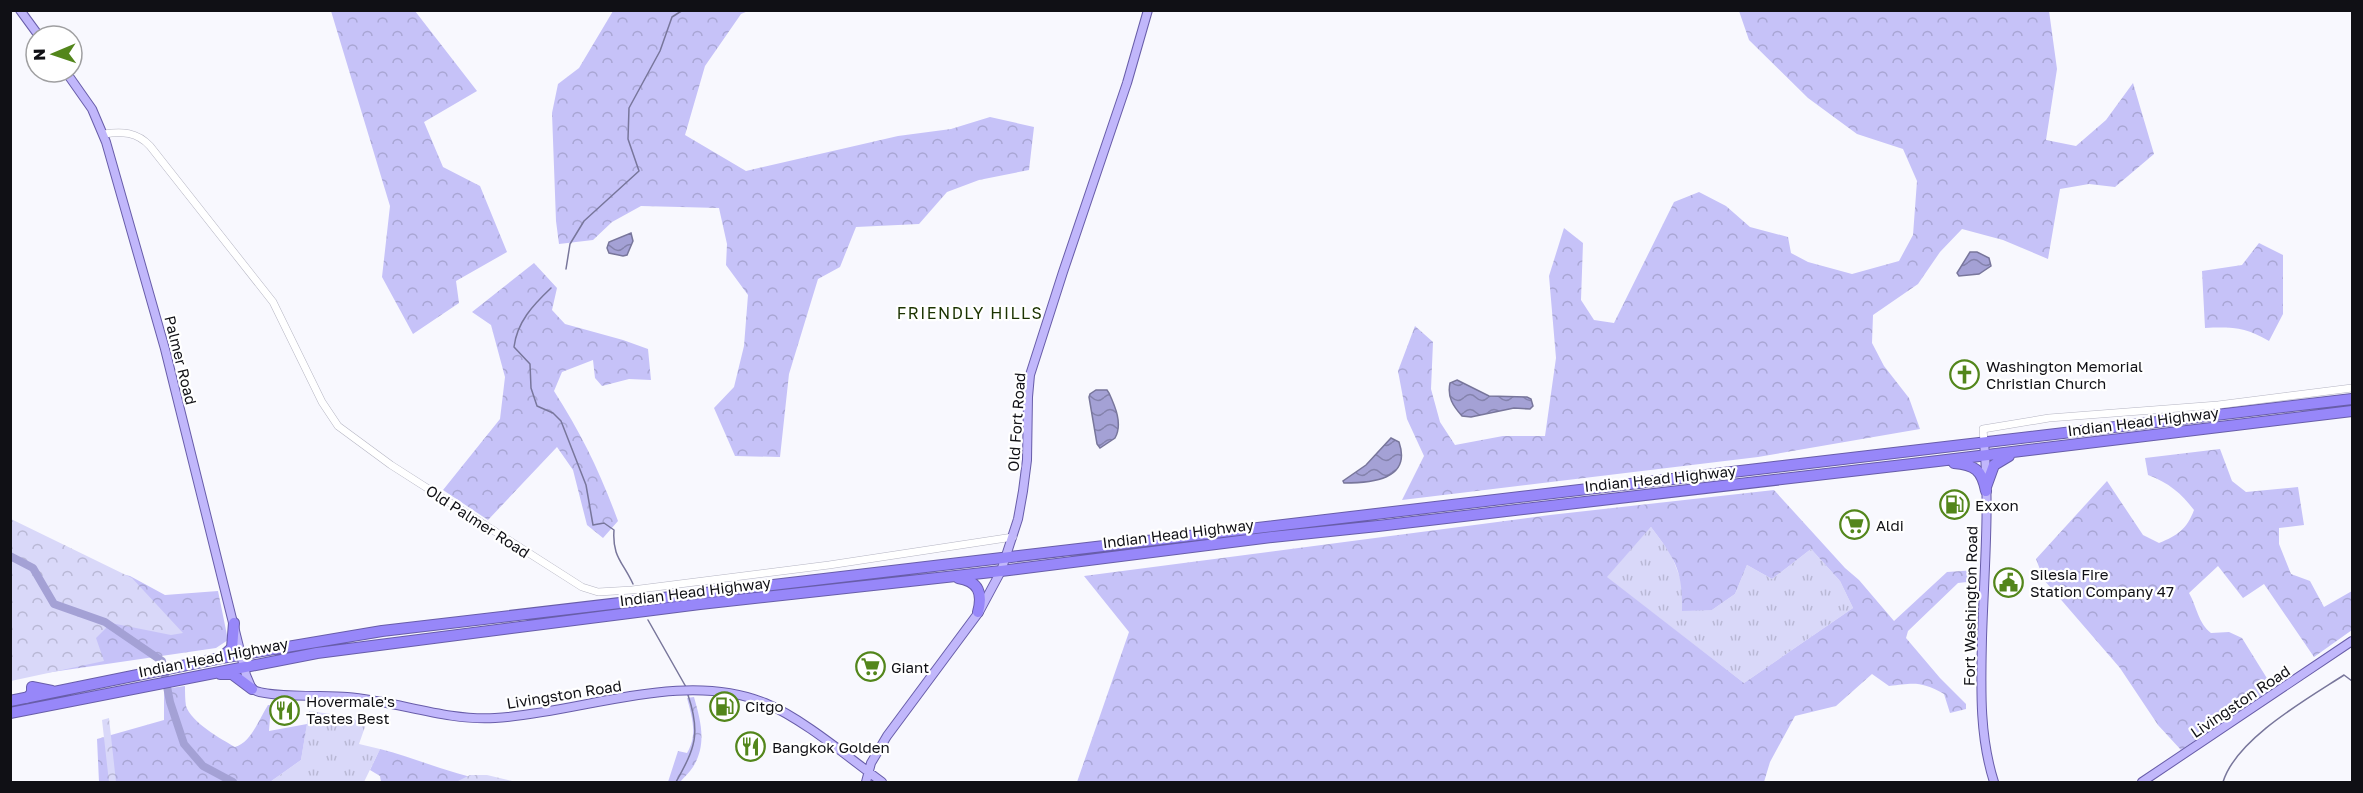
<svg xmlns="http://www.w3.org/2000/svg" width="2363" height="793" font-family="'Golos Text',sans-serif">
  <defs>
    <pattern id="grass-tufts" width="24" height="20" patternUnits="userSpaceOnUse" patternTransform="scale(1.5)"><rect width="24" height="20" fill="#d9d8f9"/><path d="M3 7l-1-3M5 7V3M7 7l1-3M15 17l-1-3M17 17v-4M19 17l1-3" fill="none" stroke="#b9b8d5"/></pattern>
    <pattern id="forest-crowns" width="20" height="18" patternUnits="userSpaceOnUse" patternTransform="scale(1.5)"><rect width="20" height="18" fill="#c6c2f8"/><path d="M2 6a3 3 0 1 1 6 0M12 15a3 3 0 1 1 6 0" fill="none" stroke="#a9a6d4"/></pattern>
    <pattern id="park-crowns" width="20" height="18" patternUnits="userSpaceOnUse" patternTransform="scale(1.5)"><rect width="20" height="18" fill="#d9d8f9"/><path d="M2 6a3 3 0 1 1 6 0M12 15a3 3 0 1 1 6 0" fill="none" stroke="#b9b8d5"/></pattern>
    <pattern id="water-waves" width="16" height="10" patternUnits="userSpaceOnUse" patternTransform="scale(1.5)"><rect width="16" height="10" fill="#a4a1d5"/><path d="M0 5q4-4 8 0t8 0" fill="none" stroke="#8482ac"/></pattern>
  </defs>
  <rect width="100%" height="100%" fill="#f8f8fe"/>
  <path fill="url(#grass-tufts)" d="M1651,527l20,27 11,29 30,27 23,-16 12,-29 25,14 39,-30 29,32 13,27 -109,75 -138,-106z
    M309,711l37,5 20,8 -7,20 21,5 -16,33h-94l31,-22z"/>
  <path fill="url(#forest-crowns)" fill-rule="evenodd" d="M331,11h84l62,80 -53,31 19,45 37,19 27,66 -51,29 3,22 -46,31 -31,-57 8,-71z
    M613,11h135l-7,3 -36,52 -20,69 61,36 152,-35 53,-7 39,-12 44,10 -5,43 -50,10 -32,12 -28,32 -63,3 -16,40 -22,12 -29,95 -9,83 -45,-1 -21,-48 20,-21 10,-41 4,-51 -22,-30 1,-21 -8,-36 -78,-2 -29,16 -19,18 -34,4 -3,-23 -4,-108 6,-29 21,-16z
    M1739,11h310l8,58 -11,71 30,6 30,-26 27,-37 21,71 -39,33 -26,-3 -29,5 -12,70 -45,-19 -41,-11 -22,23 -22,32 -45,31 -1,28 12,23 25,32 11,31 -162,28 -356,43 22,-44 -17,-37 -9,-48 17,-45 18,16 -2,47 9,33 15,23 48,-9h42l11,-78 -7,-82 15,-48 19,15 -2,57 13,20 20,3 60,-121 25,-10 27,14 24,21 38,10 3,16 17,9 44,12 47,-13 14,-26 4,-54 -14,-32 -46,-15 -49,-36 -59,-58z
    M2259,243l24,12v59l-14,27c-24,-14 -37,-14 -64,-13l-3,-57 40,-6z
    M534,263l23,25 -5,22 13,14 58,16 25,9 3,31 -22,-1 -27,7 -7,-8 -2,-18 -31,12 -8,19c28,44 46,81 64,130l-15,17 -16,-13 -14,-55 -16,-23 -69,73 -45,-30 57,-71 5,-42 -14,-52 -19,-13z
    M2220,449l12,32 14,11 52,-5 6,38 -25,3v16l12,30 19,7 14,26 28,-16v39l-38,27 -50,-73 -21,14 -25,-32 -29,27c8,14 9,30 22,40l18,-1 13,6 31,50 -92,62 -23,-25 -38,-57 -76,-88 -8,-21 71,-78 36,54 16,8c18,-7 28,-14 35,-33 -13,-17 -25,-27 -46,-35l-3,-17z
    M1774,490l71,78 14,12 35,41 53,-49 29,-2v11l-18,2 -50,48 -2,7 34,40 26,26v5l-16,4 -6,-19c-23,-13 -30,-11 -55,-8l-17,-12 -36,32 -41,10 -25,46 -6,20h-687l52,-150 -45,-56 466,-61zM1651,527c24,32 32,43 31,84l30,-1 23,-16 12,-29 25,14 39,-30 29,32 13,27 -109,75 -137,-106z
    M10,523l99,48 21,5 35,19 53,-4 10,49 -12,8 -205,30z
    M185,686c0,6 0,14 1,20 5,16 35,33 49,41 16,-4 24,-28 33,-42h3l-2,26 38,-7 -6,36 -31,22h-171l-2,-43 67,-19v-31z
    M694,697c7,25 13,47 -1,70 -4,6 -9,10 -13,15h-12l10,-31 9,2c11,-18 5,-36 0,-55z
    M380,749c39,10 75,27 115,33h-114l-1,-6 -10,-6z"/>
  <path fill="url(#park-crowns)" d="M11,519l121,59 51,55 -12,2 -60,-12 -15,15 8,23 -93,20z
    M109,718l7,64h-7l-7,-62z
    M470,775h17l29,7h-60z"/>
  <path fill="url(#water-waves)" stroke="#78769b" stroke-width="1.5" d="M631,233l2,8 -6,14 -4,1 -14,-3 -2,-5 2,-6z
    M1970,252h7l12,6 2,8 -12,8 -20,2 -2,-3z
    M1457,380l32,16 38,1 4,2 2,7 -3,3 -16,-1 -43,9 -9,-1c-9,-10 -15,-19 -12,-33z
    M1096,390h11l2,3c6,13 14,31 6,45l-15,10 -3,-4 -8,-47 1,-3z
    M1391,438l8,4c13,38 -28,41 -55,41l-1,-2 23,-16z"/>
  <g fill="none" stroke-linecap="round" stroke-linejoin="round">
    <path stroke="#78769b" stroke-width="1.5" d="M566,269l4,-25 14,-23 55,-50 -11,-32 1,-31 31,-57 12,-34 11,-7
      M551,288c-18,17 -34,34 -37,59l16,17 1,24 6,18 16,7 8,8 25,64 7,40 11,-2 10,7c-2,27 9,32 19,54
      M648,620l38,67
      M676,782c19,-34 25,-48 12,-87
      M2223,782c13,-43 84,-83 121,-107l8,6"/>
    <path stroke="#a4a1d5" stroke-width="8" d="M10,556l23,12 21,36 51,18 57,39 8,41 14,42 19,22 30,16"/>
    <defs>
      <path id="minor" d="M104,134c18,-3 33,-2 46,12l123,156 49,100 16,24 53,39 191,122 16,5 34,-2 197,-25 184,-28
        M1984,442l-1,-13 66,-11 169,-13 134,-17"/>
      <path id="major" d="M20,10l19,26
        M66,72l26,37 14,33 59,207 81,326 6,14c13,9 75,6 95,8 50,4 98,24 148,21 87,-5 187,-49 270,-15 37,15 84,55 117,79
        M1984,442c6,65 0,131 -2,196 -1,49 -3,97 12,144
        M866,782l5,-19 16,-27 92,-124 22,-41 17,-52 5,-28 4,-31 1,-63 2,-22 33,-103 64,-189 21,-73
        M2142,782l210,-141"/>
      <path id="highway" d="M1954,463c21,2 28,7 32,28
        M1986,487l8,-22 15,-9
        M958,578c21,3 25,16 20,34
        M221,658l11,-10 2,-25
        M220,674h12l20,15
        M27,698l5,-5v-6l20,4
        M10,701l211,-43 161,-27 1970,-232
        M10,713l307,-60 383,-49 301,-33 271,-34 106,-11 560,-65 414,-50"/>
    </defs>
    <use href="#minor" stroke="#b5b5c3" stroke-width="8"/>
    <use href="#major" stroke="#685da9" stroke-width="10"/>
    <use href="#highway" stroke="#685da9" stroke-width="12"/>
    <use href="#minor" stroke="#fff" stroke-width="7"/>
    <use href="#major" stroke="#c1b7fb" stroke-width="8"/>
    <use href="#highway" stroke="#9787f9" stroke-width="10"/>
  </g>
  <defs>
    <symbol id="church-ring" viewBox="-11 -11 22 22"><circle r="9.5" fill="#fff" stroke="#53861b" stroke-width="1.5"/><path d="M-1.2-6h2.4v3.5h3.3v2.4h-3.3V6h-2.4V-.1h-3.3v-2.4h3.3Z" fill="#53861b"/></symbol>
    <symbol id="fuel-ring" viewBox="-11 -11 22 22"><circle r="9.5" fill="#fff" stroke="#53861b" stroke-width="1.5"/><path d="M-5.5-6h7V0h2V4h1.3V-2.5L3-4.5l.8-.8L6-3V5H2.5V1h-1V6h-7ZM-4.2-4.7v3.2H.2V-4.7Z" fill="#53861b"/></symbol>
    <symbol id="supermarket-ring" viewBox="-11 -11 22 22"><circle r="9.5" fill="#fff" stroke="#53861b" stroke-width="1.5"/><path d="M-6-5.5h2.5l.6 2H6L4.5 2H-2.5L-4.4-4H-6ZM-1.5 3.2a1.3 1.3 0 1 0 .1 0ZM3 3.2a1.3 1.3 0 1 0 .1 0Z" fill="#53861b"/></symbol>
    <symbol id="civic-ring" viewBox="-11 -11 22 22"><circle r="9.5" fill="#fff" stroke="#53861b" stroke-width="1.5"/><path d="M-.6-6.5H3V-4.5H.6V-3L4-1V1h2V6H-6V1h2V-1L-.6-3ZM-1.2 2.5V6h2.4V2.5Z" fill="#53861b"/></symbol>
    <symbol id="restaurant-ring" viewBox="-11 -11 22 22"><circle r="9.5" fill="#fff" stroke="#53861b" stroke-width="1.5"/><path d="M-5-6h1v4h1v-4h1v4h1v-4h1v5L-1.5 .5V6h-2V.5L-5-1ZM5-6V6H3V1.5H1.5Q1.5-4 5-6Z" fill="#53861b"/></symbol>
  </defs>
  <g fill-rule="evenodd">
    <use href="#church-ring" x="1948" y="358" width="33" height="33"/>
    <use href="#fuel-ring" x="1938" y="488" width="33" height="33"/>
    <use href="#supermarket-ring" x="1838" y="508" width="33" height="33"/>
    <use href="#civic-ring" x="1992" y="566" width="33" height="33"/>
    <use href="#supermarket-ring" x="854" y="650" width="33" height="33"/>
    <use href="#fuel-ring" x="708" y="690" width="33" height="33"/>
    <use href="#restaurant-ring" x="268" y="694" width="33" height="33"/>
    <use href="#restaurant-ring" x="734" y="730" width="33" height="33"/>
  </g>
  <g text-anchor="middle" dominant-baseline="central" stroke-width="4.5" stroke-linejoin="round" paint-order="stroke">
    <g font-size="15" fill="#101015" stroke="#fff">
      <text transform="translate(181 360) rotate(76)">Palmer Road</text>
      <text transform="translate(2143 421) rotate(-7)">Indian Head Highway</text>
      <text transform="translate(1016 422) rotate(-86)">Old Fort Road</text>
      <text transform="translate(1660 478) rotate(-6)">Indian Head Highway</text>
      <text transform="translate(478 521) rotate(33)">Old Palmer Road</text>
      <text transform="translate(1178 533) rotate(-7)">Indian Head Highway</text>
      <text transform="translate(695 591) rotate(-7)">Indian Head Highway</text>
      <text transform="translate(1970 606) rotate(-89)">Fort Washington Road</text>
      <text transform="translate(213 657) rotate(-11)">Indian Head Highway</text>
      <text transform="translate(564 694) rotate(-9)">Livingston Road</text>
      <text transform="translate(2240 701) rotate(-34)">Livingston Road</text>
    </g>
    <g font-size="15" fill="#101015" stroke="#fff" text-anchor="start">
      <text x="1986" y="366">Washington Memorial<tspan x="1986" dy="17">Christian Church</tspan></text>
      <text x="1975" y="505">Exxon</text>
      <text x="1876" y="525">Aldi</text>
      <text x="2030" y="574">Silesia Fire<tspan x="2030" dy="17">Station Company 47</tspan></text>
      <text x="891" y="667">Giant</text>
      <text x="306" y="701">Hovermale's<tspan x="306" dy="17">Tastes Best</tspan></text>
      <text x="745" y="706">Citgo</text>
      <text x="772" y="747">Bangkok Golden</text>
    </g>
    <g font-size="16" letter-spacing="1.5" fill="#1b3301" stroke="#fff">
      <text x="970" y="313">FRIENDLY HILLS</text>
    </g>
  </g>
  <rect width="2363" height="793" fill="none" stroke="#101015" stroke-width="24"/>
  <g transform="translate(54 54) rotate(268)"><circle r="28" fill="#ffffff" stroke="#9f9fa1" stroke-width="1.5"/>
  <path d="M0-4.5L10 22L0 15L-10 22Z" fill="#53861b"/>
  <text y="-9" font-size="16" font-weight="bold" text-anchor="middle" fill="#101015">N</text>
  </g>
</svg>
